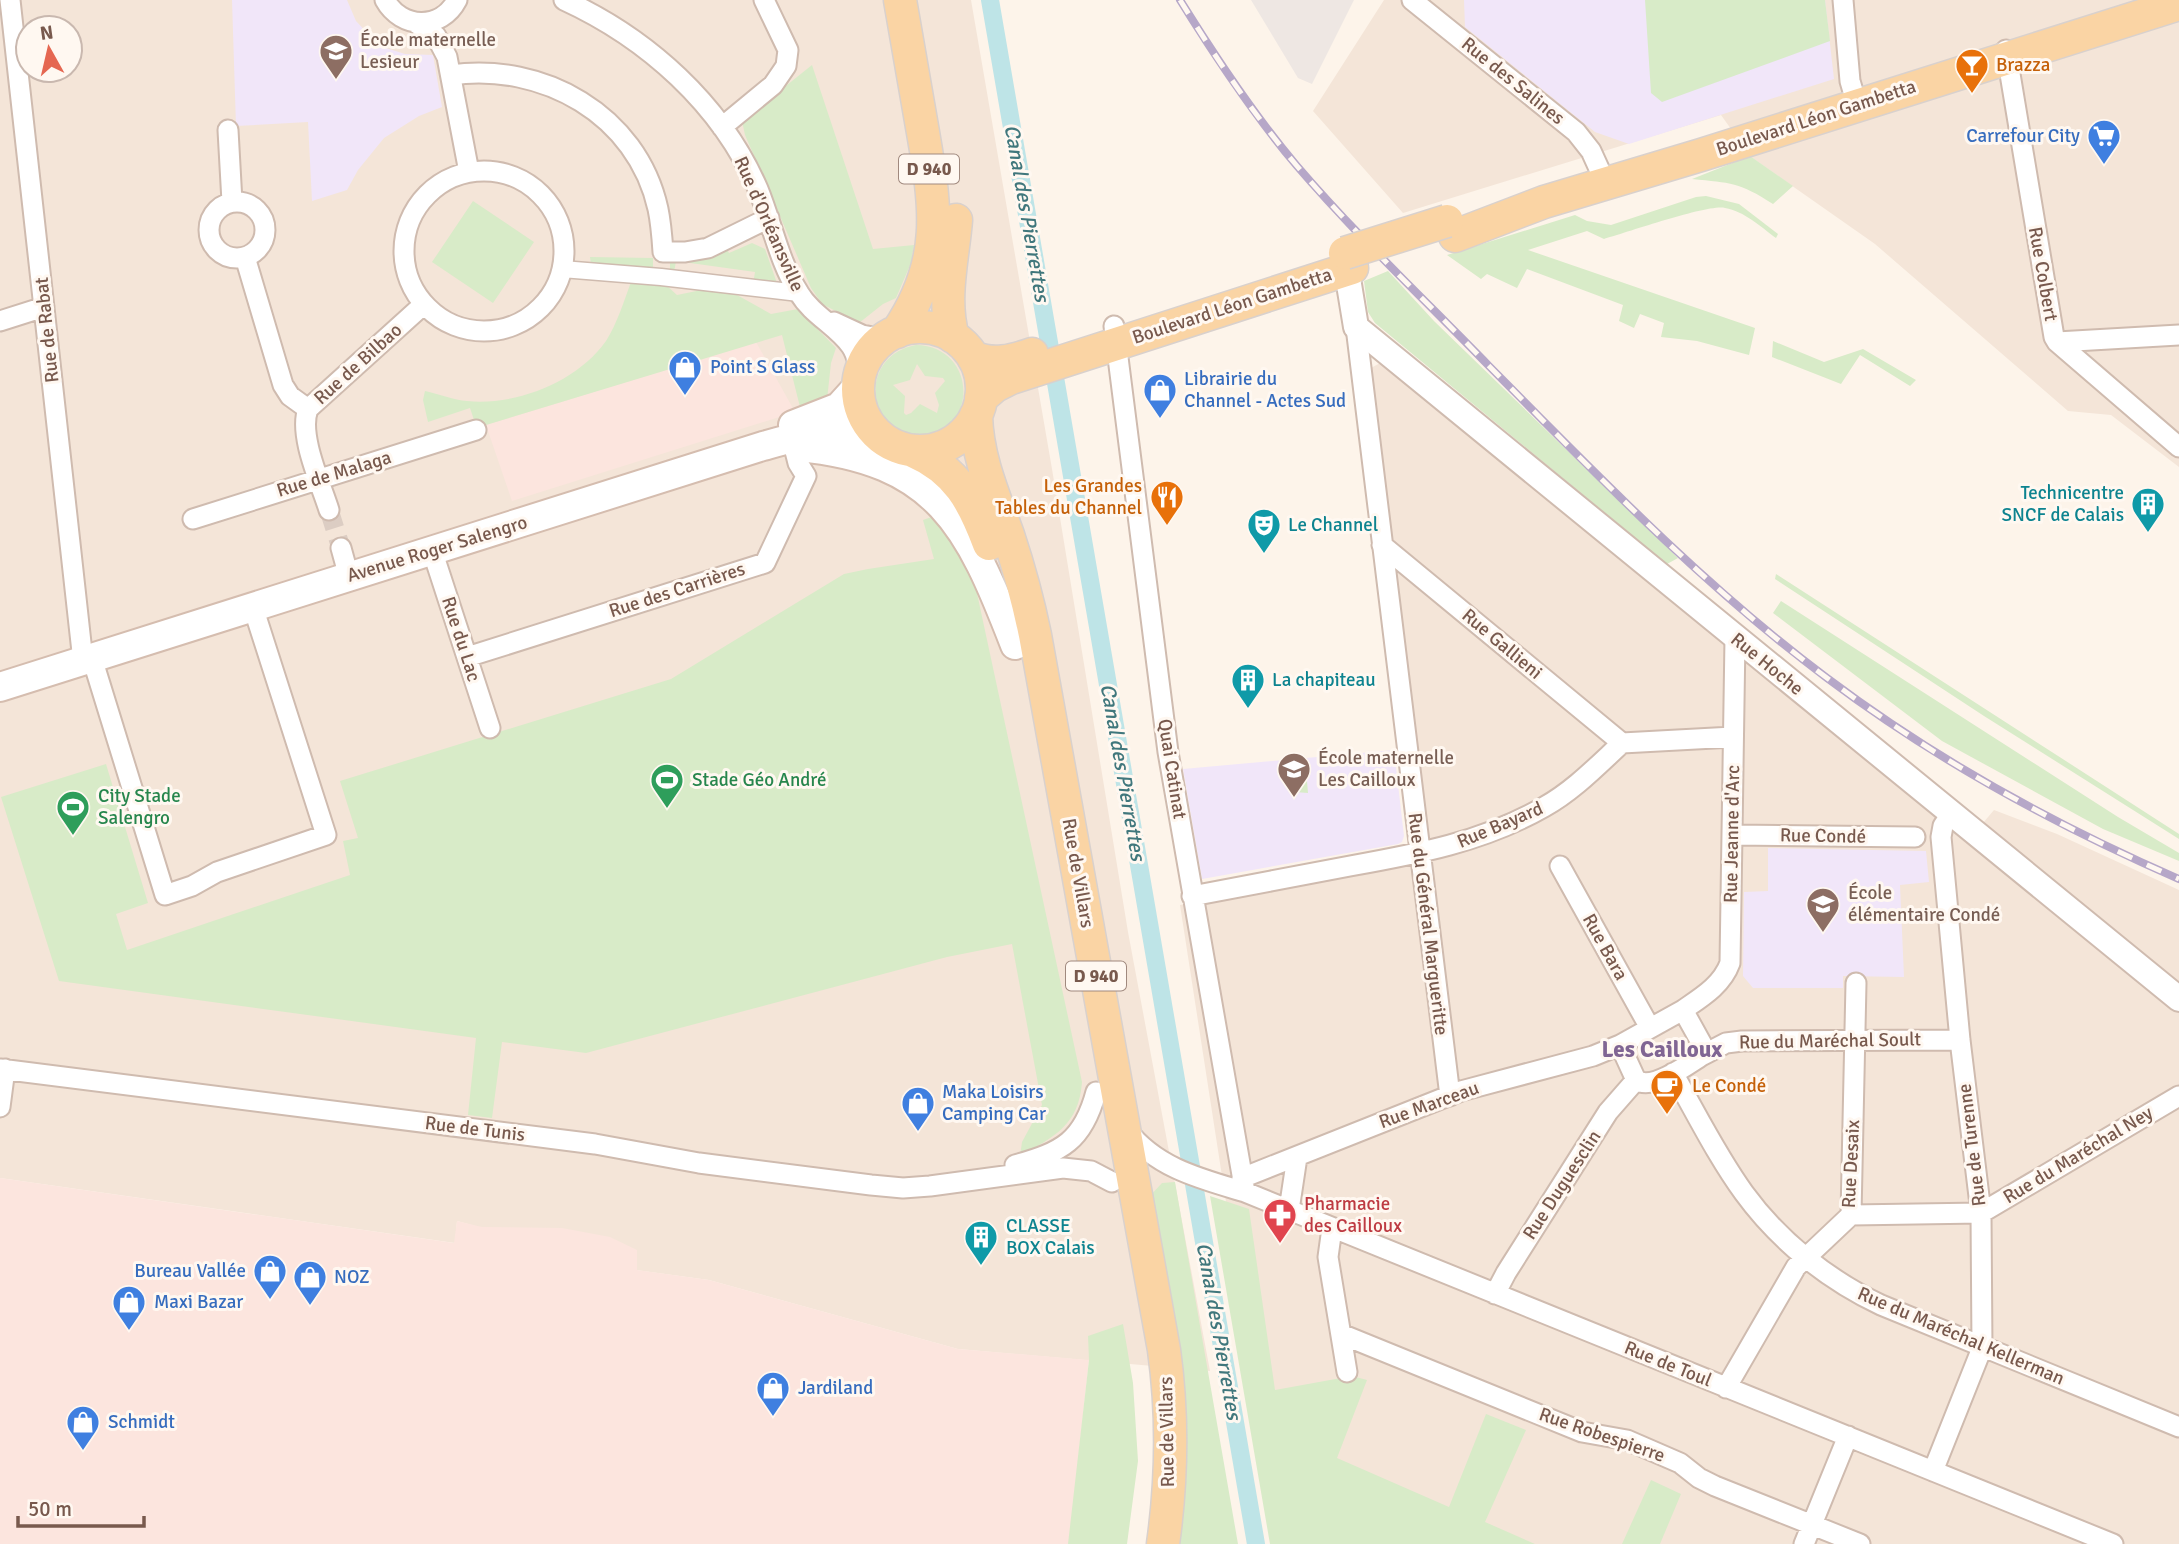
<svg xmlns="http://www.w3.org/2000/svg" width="2179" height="1544" font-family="Signika,sans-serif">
  <rect width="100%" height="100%" fill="#fdf4ea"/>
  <path fill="#f4e5d8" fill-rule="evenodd" d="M0,0h971l81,469 76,463 82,439 -252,-22 -249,-69 -73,-10 -179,-49 -2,22 -455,-65zM28,28h42v42h-42z
    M1384,0h795v467l-68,-52 -43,-4 -193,-167 -124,-87 -30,-42 -318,98 -90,-102z
    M1384,361l340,277 242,205 28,-33 63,24 122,56v654h-730l-183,-84 -86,-555 251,-45 -64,-490z"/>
  <path fill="#fce5de" d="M756,342l39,70 -283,89 -26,-76z
    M0,1178l454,65 3,-22 25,6 80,1 48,9 27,13v20l72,10 249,69 131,11 -20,184h-1069z"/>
  <path fill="#eee7e3" d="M1251,0h103l-42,84 -14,-6z"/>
  <path fill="#f1e6f9" d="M232,0h115l9,21 17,18 13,9 19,6 28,1 9,52 -23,9 -35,22 -26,32 -11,20 -35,11 -4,-79 -72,4z
    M1464,0h361l9,79 -205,65 -34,-12 -130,-105z
    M1394,750l10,86 -2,6 -4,2 -196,35 -19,-110z
    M1768,848l158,3 3,31 -29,3 4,92 -61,-1v12h-90l-10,-12 1,-84 24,-1z"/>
  <path fill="#d8ebc8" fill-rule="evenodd" d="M1645,0h180l5,41 -168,61 -11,-9z
    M812,65l61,184 41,-4 -3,18 -15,35 -13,6 -24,19 -37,-19 -11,-16 -66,-153 -3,-14z
    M1750,156l43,30 -20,18c-34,-22 -42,-21 -81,-25z
    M1706,196l33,8 39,30 -2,4c-15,-11 -32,-27 -51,-30 -17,-4 -99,25 -121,31l-17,-8 -59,19 227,78 -6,27 -52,-14 -36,-4 3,-14 -24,-9 -6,14 -15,-7 4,-16 -96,-36 -10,19 -30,-14 -6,5 -34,-24 128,-40 12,6 24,4 85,-28z
    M473,201l61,41 -41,61 -61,-41z
    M752,243l13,6 13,37 -25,-2 2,-12 -79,-11 -2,12h-4v-14l56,-12 3,6z
    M590,257l63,1v13l-62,-7z
    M1388,271l46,50 244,237 -11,6 -292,-241 -7,-11 -4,-31z
    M631,282l35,3 11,10 39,-8 12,3 43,24 27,-5 38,39 -5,15 -4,37 -26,11 -19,-76 -296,90 -11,-2 -5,-15 -42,14 -5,-22 2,-9c14,3 29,9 42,10 49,5 110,-19 139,-60 11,-17 18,-40 25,-59z
    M1773,341l51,21 39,-13 53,31 -6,6 -50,-31 -19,29 -69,-27z
    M916,345c60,1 64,85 7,90 -57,4 -67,-79 -7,-90zM917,364l8,12 18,2 2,3 -10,12 4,12 -2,8 -17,-9 -9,9 -5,2 -2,-2 1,-17 -12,-11 17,-5z
    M940,514l32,56 110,512c-3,43 -28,55 -62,74l2,-14 20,-37 -30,-161 -65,13 -361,96 -84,-11 -10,76 -24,-3 8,-77 -417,-57 -58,-184 105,-33 42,139 -32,11 11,36 223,-75 -7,-34 15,-3 -18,-57 331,-102 173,-105 24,-5 66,-10 -11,-39z
    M1776,574l403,260v5l-195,-123 -209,-137z
    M1781,601l337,216 61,36v8l-76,-32 -161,-88 -169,-128z
    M1290,763l8,6h8l2,24 -13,-1 -10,-7 -1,-7 4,-7 -3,-5z
    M1175,1182l63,362h-64l-26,-346 14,-15z
    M1210,1196l39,13 26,181 77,-14 15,4 -30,78 112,49 37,-93 40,16 -41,92 50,22h-265z
    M1123,1324l10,59 5,78 -11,83h-59l21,-184 -1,-24z
    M1651,1480l30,14 -21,50h-38z"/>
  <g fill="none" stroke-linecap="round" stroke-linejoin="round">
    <path stroke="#bee4e7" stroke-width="18" d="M990,0l266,1544"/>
    <path stroke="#dccdc3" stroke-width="19" stroke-dasharray="19 10" stroke-linecap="butt" d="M329,510l12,38"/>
    <defs>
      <path id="pedestrian" d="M562,269l99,8 138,16"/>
      <path id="minor" d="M10,0l73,661
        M385,0c16,29 56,31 72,0
        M564,0c83,38 157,104 194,189 14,34 21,73 41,104 13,22 38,33 52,53 5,7 7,17 10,25
        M1412,0l164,132 15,19 10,22
        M1843,0l7,81 7,24
        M416,23l20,13 11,21 22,115
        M2006,50l48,287 3,5 122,105
        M451,75c91,-13 186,39 207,134 3,14 4,28 5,43h22l23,-4 61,-30
        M722,127l51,-42 13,-19 2,-16 -24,-50
        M228,130l4,72
        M404 251a80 80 0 1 1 160 0a80 80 0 1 1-160 0Z
        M209 230a28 28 0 1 1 56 0a28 28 0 1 1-56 0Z
        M245,257l38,128 7,11 18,13
        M0,321l44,-14
        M834,322l28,13 22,4
        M1114,326l54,426 77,440
        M1356,327l94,769
        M2057,342l122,-7
        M329,510c-8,-26 -31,-75 -21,-101l115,-104
        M193,519l283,-89
        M1382,545l240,198
        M341,548l8,29
        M432,550l58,178
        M467,657l298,-94 41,-87 -8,-13 -4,-16
        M92,658l73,237 27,-9 25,-14 109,-37 -73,-228
        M1622,743l111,-6
        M1732,835l183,2
        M1560,866l90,162
        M1192,896c53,-10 105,-20 158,-30 67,-12 133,-24 194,-59 29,-16 53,-41 78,-64
        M1683,1010c19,-13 39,-25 47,-47l5,-325
        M1683,1010l20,36v9c-16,10 -50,36 -67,25l-16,-35z
        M1703,1055l23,-12 16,-2 218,-1
        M0,1069l595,75 104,19 172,22 32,3 27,-2 133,-18 28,3 21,11
        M1673,1073c23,40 44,83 71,120 35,48 84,87 137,112l298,122
        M0,1107l5,-38
        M1127,1130c29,38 74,49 118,62l868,352
        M1015,1165c47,-13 68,-24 81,-73
        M1242,1178l219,-87 132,-35 27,-11
        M1289,1210l8,-53
        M1851,1215l130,-2 198,-117
        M1332,1228l-4,29 19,115
        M1495,1294l11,-21 102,-161 28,-32
        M1341,1334l241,98 45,8 53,23 19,15 16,8 145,58
        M1726,1388l70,-121 55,-52 5,-232
        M1933,1471l49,-123 -1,-135 -21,-173 -19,-203 2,-11 8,-12
        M1804,1544l44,-108"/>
      <path id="tertiary" d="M1344,254l12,73 823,672"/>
      <path id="secondary" d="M793,425l46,-18 19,-21
        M798,447c140,13 171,79 217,198
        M0,687l763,-241c37,-10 77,-22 115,-11"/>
      <path id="primary" d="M1455,236l89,-34 157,-47 478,-151
        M858 389a62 62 0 1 1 124 0a62 62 0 1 1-124 0Z
        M897,332c50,-73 38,-130 24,-211 -7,-40 -14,-81 -21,-121
        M953,337c-11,-38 0,-79 3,-117
        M973,357c20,9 39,4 59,-3
        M981,398l14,-12 16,-8 341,-110
        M976,415c1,43 18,81 32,120 11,33 20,66 27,100l129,715c9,65 8,129 -1,194
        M913,451c44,19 60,50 76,93"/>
    </defs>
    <use href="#pedestrian" stroke="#cfbbaf" stroke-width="19"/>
    <use href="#minor" stroke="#cfbbaf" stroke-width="23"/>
    <use href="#tertiary" stroke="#cfbbaf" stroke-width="28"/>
    <use href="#secondary" stroke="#d5bdaf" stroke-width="32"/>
    <use href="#primary" stroke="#d9d1cd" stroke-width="35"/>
    <use href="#pedestrian" stroke="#fff" stroke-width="16"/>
    <use href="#minor" stroke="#fff" stroke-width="19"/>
    <use href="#tertiary" stroke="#fff" stroke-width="24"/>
    <use href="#secondary" stroke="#fff" stroke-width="28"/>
    <use href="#primary" stroke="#fad4a4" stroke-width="32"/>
    <defs>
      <path id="rail" d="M1180,0c36,58 73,114 117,166 60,70 128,134 192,200 108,109 215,220 338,312 109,82 228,147 352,201"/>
    </defs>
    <use href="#rail" stroke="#b6a7c8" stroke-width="8"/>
    <use href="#rail" stroke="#fff8f1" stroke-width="5" stroke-dasharray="16" stroke-linecap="butt"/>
    <defs>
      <path id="primary-bridge" d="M1345,253l102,-32"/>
    </defs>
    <use href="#primary-bridge" stroke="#d9d1cd" stroke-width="35" stroke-linecap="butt"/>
    <use href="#primary-bridge" stroke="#fad4a4" stroke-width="32"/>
  </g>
  <defs>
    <symbol id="school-pin" viewBox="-11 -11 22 30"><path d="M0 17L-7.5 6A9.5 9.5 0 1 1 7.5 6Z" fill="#8d6e63" stroke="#fff8f1"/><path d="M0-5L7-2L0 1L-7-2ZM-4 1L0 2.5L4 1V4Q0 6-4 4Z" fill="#fff"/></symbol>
    <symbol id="bar-pin" viewBox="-11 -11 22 30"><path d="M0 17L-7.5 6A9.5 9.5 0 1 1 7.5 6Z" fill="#e8710a" stroke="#fff8f1"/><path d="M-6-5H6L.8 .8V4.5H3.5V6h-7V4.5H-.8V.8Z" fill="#fff"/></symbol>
    <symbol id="supermarket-pin" viewBox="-11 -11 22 30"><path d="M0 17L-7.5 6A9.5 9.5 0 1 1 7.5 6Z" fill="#3f7fe0" stroke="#fff8f1"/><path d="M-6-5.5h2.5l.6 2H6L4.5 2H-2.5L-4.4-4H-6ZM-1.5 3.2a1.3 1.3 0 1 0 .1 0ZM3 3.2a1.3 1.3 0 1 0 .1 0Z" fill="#fff"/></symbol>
    <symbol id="shop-pin" viewBox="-11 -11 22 30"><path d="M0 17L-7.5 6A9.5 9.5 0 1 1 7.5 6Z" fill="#3f7fe0" stroke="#fff8f1"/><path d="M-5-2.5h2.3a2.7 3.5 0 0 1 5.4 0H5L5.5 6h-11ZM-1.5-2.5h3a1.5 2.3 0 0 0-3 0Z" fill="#fff"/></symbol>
    <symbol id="restaurant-pin" viewBox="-11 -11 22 30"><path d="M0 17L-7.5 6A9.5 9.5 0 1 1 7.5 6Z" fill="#e8710a" stroke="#fff8f1"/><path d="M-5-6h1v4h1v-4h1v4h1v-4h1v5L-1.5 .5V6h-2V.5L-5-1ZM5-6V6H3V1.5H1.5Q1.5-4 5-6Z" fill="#fff"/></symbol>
    <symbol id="building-pin" viewBox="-11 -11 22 30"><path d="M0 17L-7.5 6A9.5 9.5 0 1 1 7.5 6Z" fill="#0f9aa8" stroke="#fff8f1"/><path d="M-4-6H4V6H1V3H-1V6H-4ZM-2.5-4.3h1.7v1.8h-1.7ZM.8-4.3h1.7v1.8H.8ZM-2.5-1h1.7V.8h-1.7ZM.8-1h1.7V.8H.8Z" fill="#fff"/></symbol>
    <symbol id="theatre-pin" viewBox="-11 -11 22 30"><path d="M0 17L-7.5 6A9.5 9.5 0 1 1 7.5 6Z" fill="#0f9aa8" stroke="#fff8f1"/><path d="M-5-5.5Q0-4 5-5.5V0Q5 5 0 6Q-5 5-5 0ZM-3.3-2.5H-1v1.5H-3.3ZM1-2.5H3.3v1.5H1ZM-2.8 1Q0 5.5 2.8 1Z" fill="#fff"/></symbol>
    <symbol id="stadium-pin" viewBox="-11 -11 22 30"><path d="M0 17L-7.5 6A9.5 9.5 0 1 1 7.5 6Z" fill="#2e9e5b" stroke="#fff8f1"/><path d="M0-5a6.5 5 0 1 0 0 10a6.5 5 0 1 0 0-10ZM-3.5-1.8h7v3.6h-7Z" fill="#fff"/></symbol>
    <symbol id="cafe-pin" viewBox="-11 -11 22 30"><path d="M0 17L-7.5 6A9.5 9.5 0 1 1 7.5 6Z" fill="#e8710a" stroke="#fff8f1"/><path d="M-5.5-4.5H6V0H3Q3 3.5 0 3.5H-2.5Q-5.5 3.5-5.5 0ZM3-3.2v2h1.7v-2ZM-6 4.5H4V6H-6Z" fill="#fff"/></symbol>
    <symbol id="pharmacy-pin" viewBox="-11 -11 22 30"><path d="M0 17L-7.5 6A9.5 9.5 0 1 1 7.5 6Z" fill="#e0444e" stroke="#fff8f1"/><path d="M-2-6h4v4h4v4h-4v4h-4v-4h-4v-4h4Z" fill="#fff"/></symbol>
  </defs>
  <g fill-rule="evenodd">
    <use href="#school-pin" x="317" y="32" width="38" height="52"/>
    <use href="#bar-pin" x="1953" y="46" width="38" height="52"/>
    <use href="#supermarket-pin" x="2085" y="117" width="38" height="52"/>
    <use href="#shop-pin" x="666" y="348" width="38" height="52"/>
    <use href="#shop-pin" x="1141" y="371" width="38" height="52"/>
    <use href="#restaurant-pin" x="1148" y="478" width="38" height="52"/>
    <use href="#building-pin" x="2129" y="485" width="38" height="52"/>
    <use href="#theatre-pin" x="1245" y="506" width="38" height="52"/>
    <use href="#building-pin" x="1229" y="661" width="38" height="52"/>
    <use href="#school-pin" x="1275" y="750" width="38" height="52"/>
    <use href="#stadium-pin" x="648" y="761" width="38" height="52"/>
    <use href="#stadium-pin" x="54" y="788" width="38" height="52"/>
    <use href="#school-pin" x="1804" y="885" width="38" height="52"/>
    <use href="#cafe-pin" x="1648" y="1067" width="38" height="52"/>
    <use href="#shop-pin" x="899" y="1084" width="38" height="52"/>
    <use href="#pharmacy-pin" x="1261" y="1196" width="38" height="52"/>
    <use href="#building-pin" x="962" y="1218" width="38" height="52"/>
    <use href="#shop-pin" x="251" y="1252" width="38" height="52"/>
    <use href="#shop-pin" x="291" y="1258" width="38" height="52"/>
    <use href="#shop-pin" x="110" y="1283" width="38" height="52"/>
    <use href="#shop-pin" x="754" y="1369" width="38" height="52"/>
    <use href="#shop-pin" x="64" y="1403" width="38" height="52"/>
  </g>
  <g text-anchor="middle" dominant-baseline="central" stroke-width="6" stroke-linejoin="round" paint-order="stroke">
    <g fill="#fff8f1" stroke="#a0897e" stroke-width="2">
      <rect x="899" y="154.5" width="60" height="29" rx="5"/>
      <rect x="1066" y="961.5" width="60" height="29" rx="5"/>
    </g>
    <g font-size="18" font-weight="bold" fill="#78594d">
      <text x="929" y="169">D 940</text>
      <text x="1096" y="976">D 940</text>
    </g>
    <g font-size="19" fill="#785e54" stroke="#fff8f1" text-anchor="start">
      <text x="360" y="40">École maternelle<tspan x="360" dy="22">Lesieur</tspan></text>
      <text x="1318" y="758">École maternelle<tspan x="1318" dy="22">Les Cailloux</tspan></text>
      <text x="1848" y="893">École<tspan x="1848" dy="22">élémentaire Condé</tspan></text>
    </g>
    <g font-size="19" fill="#c56008" stroke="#fff8f1" text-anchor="start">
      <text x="1996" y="65">Brazza</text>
      <text x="1142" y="486" text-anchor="end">Les Grandes<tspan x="1142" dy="22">Tables du Channel</tspan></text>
      <text x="1692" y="1086">Le Condé</text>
    </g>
    <g font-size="19" fill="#78594d" stroke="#fff8f1">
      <text transform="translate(1513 81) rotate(39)">Rue des Salines</text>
      <text transform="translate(1816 118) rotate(-18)">Boulevard Léon Gambetta</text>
      <text transform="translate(769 224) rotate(66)">Rue d'Orléansville</text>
      <text transform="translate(2043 274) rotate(80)">Rue Colbert</text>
      <text transform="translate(1232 306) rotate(-18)">Boulevard Léon Gambetta</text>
      <text transform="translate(47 330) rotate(-96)">Rue de Rabat</text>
      <text transform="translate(358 364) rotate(-42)">Rue de Bilbao</text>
      <text transform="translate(334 474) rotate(-17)">Rue de Malaga</text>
      <text transform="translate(437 549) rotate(-17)">Avenue Roger Salengro</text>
      <text transform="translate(677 590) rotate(-18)">Rue des Carrières</text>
      <text transform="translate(461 639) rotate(72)">Rue du Lac</text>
      <text transform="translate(1502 644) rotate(40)">Rue Gallieni</text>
      <text transform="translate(1767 664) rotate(39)">Rue Hoche</text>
      <text transform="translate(1172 769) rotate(81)">Quai Catinat</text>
      <text transform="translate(1500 825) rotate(-23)">Rue Bayard</text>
      <text transform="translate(1732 834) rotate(-89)">Rue Jeanne d'Arc</text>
      <text transform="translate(1823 836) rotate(1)">Rue Condé</text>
      <text transform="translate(1078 873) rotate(80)">Rue de Villars</text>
      <text transform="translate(1428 924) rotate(83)">Rue du Général Margueritte</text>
      <text transform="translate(1605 947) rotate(61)">Rue Bara</text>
      <text transform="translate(1830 1041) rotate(-1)">Rue du Maréchal Soult</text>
      <text transform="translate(1429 1105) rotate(-20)">Rue Marceau</text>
      <text transform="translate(475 1129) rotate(7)">Rue de Tunis</text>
      <text transform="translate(1972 1145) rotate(-97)">Rue de Turenne</text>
      <text transform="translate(2078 1155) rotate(-31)">Rue du Maréchal Ney</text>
      <text transform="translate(1851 1164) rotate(-87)">Rue Desaix</text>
      <text transform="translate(1562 1185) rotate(-57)">Rue Duguesclin</text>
      <text transform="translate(1961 1336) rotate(23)">Rue du Maréchal Kellerman</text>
      <text transform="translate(1668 1364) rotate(22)">Rue de Toul</text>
      <text transform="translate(1167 1432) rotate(-91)">Rue de Villars</text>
      <text transform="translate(1602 1435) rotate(19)">Rue Robespierre</text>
    </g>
    <g font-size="19" fill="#366cbe" stroke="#fff8f1" text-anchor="start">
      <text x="2080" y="136" text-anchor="end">Carrefour City</text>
      <text x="710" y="367">Point S Glass</text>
      <text x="1184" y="379">Librairie du<tspan x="1184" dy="22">Channel - Actes Sud</tspan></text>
      <text x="942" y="1092">Maka Loisirs<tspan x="942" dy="22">Camping Car</tspan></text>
      <text x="246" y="1271" text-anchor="end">Bureau Vallée</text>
      <text x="334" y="1277">NOZ</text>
      <text x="154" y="1302">Maxi Bazar</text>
      <text x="798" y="1388">Jardiland</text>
      <text x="108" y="1422">Schmidt</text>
    </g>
    <g font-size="19" fill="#0d838f" stroke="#fff8f1" text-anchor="start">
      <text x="2124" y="493" text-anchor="end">Technicentre<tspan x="2124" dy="22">SNCF de Calais</tspan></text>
      <text x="1288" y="525">Le Channel</text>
      <text x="1272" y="680">La chapiteau</text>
      <text x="1006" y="1226">CLASSE<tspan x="1006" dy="22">BOX Calais</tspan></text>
    </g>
    <g font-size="19" fill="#27864d" stroke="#fff8f1" text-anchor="start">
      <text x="692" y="780">Stade Géo André</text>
      <text x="98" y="796">City Stade<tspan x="98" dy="22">Salengro</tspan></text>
    </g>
    <g font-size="19" fill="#be3a42" stroke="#fff8f1" text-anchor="start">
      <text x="1304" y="1204">Pharmacie<tspan x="1304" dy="22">des Cailloux</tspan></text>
    </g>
    <g font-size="21" font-style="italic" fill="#40777c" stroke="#fff8f1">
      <text transform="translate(1027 213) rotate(80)">Canal des Pierrettes</text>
      <text transform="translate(1123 772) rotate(80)">Canal des Pierrettes</text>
      <text transform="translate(1219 1331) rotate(80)">Canal des Pierrettes</text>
    </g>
    <g font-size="23" font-weight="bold" fill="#806593" stroke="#fff8f1">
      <text x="1662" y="1049">Les Cailloux</text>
    </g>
  </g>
  <g transform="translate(49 49) rotate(352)"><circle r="33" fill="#fff8f1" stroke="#c9b8af" stroke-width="2"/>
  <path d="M0-5L12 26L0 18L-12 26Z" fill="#e56751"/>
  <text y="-10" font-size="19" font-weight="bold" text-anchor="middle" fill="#78594d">N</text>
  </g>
  <path d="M18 1516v10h126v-10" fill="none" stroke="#78594d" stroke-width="3.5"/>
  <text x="28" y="1516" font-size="21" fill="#78594d" stroke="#fff8f1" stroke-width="5" paint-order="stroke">50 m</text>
</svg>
